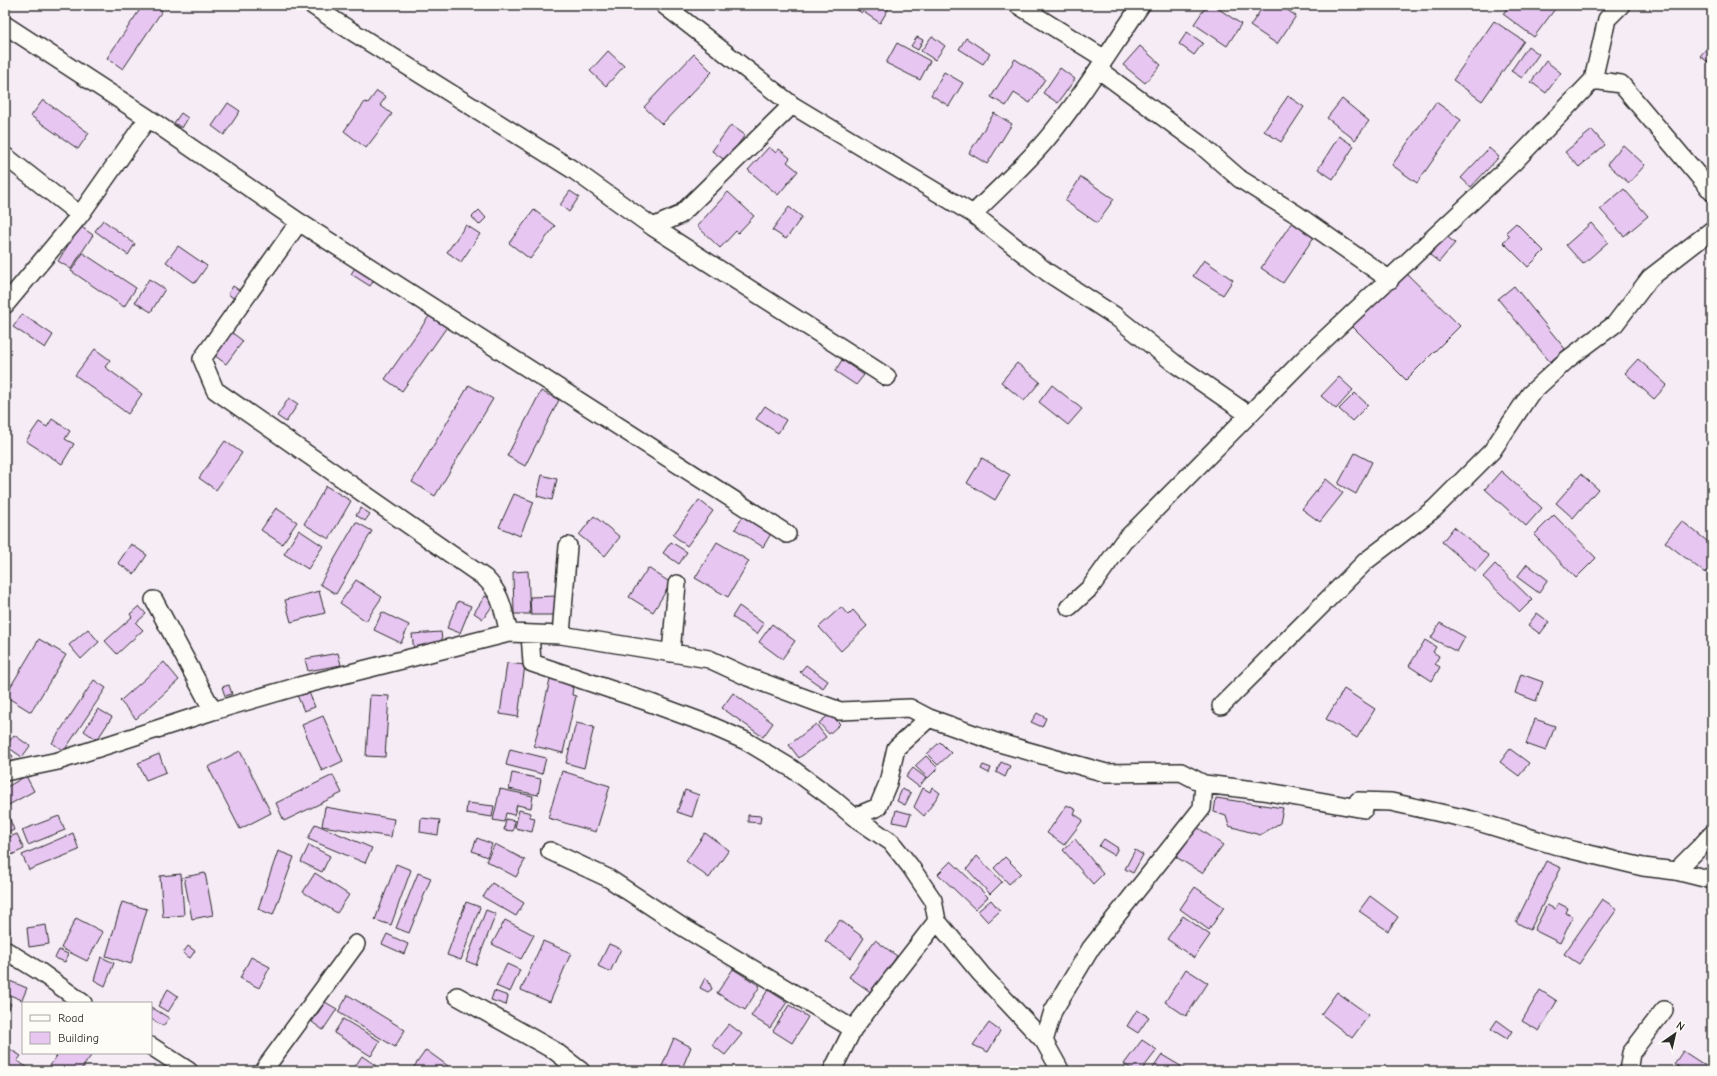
<svg xmlns="http://www.w3.org/2000/svg" width="1717" height="1076" font-family="'Comic Neue',sans-serif">
  <rect width="100%" height="100%" fill="#f6ecf6"/>
  <filter id="ink" filterUnits="userSpaceOnUse"><feTurbulence type="fractalNoise" baseFrequency=".025" numOctaves="2"/><feDisplacementMap in="SourceGraphic" scale="8" xChannelSelector="R" yChannelSelector="G"/><feConvolveMatrix kernelMatrix="1 2 1 2 8 2 1 2 1" color-interpolation-filters="sRGB"/></filter>
  <g filter="url(#ink)">
    <path fill="#e7c6f2" stroke="#2b2b2b" d="M143,5h10l9,6 -39,58 -16,-11z
      M850,5h17l-5,8z
      M870,5h21l-11,18 -15,-10z
      M1207,5h6l28,19 -14,22 -33,-22z
      M1264,5h16l16,11 -19,28 -27,-18z
      M1509,5h49l-24,32 -31,-23z
      M1494,21l30,20 -42,60 -29,-21z
      M1187,32l16,11 -9,12 -15,-11z
      M932,36l13,10 -10,14 -14,-9z
      M917,37l6,3 -5,10 -7,-4z
      M966,38l24,16 -7,10 -24,-15z
      M1712,42v23l-12,-9z
      M897,43l33,18 -10,19 -34,-17z
      M1140,46l21,19 -16,18 -22,-18z
      M1528,46l11,8 -17,24 -11,-7z
      M608,51l16,15 -18,20 -16,-15z
      M694,54l18,18 -50,52 -18,-17z
      M1015,59l30,20 -15,24 -16,-10 -8,13 -15,-9z
      M1546,61l15,12 -15,20 -15,-11z
      M1060,68l15,11 -17,24 -15,-10z
      M944,72l19,11 -14,23 -18,-11z
      M377,91l9,6 -6,8 12,9 -26,34 -22,-17 21,-29 3,1z
      M1288,96l16,11 -23,35 -17,-11z
      M1342,99l27,22 -14,19 -28,-22z
      M43,100l46,33 -11,16 -47,-33z
      M1436,102l25,18 -44,63 -25,-18z
      M228,103l12,8 -16,24 -12,-9z
      M181,113l7,5 -6,10 -8,-5z
      M994,113l18,11 -25,40 -18,-11z
      M731,125l14,10 -19,26 -14,-10z
      M1592,130l13,15 -26,22 -14,-15z
      M1339,136l15,10 -21,33 -15,-10z
      M1623,145l22,20 -16,18 -22,-19z
      M769,147l7,6 3,-4 11,9 -3,4 11,9 -20,24 -30,-25z
      M1489,148l10,9 -28,30 -10,-9z
      M1081,177l33,22 -17,24 -32,-22z
      M1624,189l24,27 -24,20 -24,-27z
      M570,191l9,6 -10,15 -9,-7z
      M728,192l26,24 -16,17 -2,-2 -16,17 -23,-22z
      M789,207l13,10 -16,22 -14,-9z
      M479,210l7,8 -7,7 -7,-8z
      M534,210l21,16 -25,33 -21,-16z
      M103,220l32,24 -7,11 -33,-24z
      M1292,222l22,15 -31,46 -22,-15z
      M1516,223l28,28 -16,16 -25,-25 7,-6 -4,-4z
      M1591,223l17,19 -25,22 -17,-19z
      M466,225l14,9 -19,28 -14,-10z
      M80,226l13,9 -22,34 -13,-8z
      M1445,235l10,8 -16,19 -9,-7z
      M178,246l29,20 -12,17 -29,-21z
      M83,253l53,35 -12,19 -53,-36z
      M1204,260l29,20 -10,15 -30,-19z
      M358,263l19,13 -7,10 -19,-12z
      M1406,273l54,53 -54,54 -54,-54z
      M149,279l16,10 -14,23 -16,-10z
      M233,286l9,6 -6,8 -8,-6z
      M1514,286l51,63 -15,13 -52,-63z
      M432,312l17,12 -47,67 -17,-12z
      M22,314l31,21 -8,13 -32,-21z
      M231,332l12,9 -17,23 -12,-9z
      M95,349l15,11 -5,7 37,27 -14,20 -53,-39z
      M1638,359l29,26 -13,14 -29,-26z
      M842,360l22,15 -8,10 -21,-14z
      M1017,363l23,19 -16,19 -23,-19z
      M1339,377l14,13 -17,19 -15,-13z
      M469,385l24,14 -58,97 -23,-14z
      M1052,385l30,24 -14,16 -29,-23z
      M541,391l18,9 -34,66 -18,-10z
      M1355,393l13,12 -16,16 -13,-12z
      M289,398l9,6 -12,18 -9,-6z
      M765,406l21,14 -8,13 -22,-14z
      M52,419l18,12 -5,8 9,5 -12,20 -36,-23 13,-19 8,5z
      M225,441l17,12 -26,37 -17,-12z
      M1355,453l17,9 -16,32 -18,-10z
      M982,458l28,17 -15,25 -28,-17z
      M1501,471l41,37 -16,18 -41,-37z
      M1581,474l17,15 -25,29 -17,-15z
      M542,475l15,4 -5,21 -15,-4z
      M1326,479l17,14 -23,29 -18,-13z
      M326,486l25,15 -22,38 -25,-15z
      M514,494l20,8 -14,34 -21,-9z
      M699,500l14,11 -26,35 -14,-11z
      M276,508l21,14 -15,22 -21,-14z
      M361,508l9,6 -5,7 -9,-6z
      M744,515l28,17 -9,15 -28,-18z
      M1554,515l42,43 -20,20 -42,-43z
      M594,516l26,21 -15,19 -26,-21z
      M1682,521l30,24v19l-7,9 -40,-31z
      M356,522l16,9 -36,63 -16,-10z
      M1454,527l35,29 -13,15 -34,-29z
      M299,530l24,16 -15,23 -24,-15z
      M671,542l16,10 -8,12 -16,-11z
      M717,542l32,19 -21,36 -33,-19z
      M131,544l16,11 -13,19 -16,-11z
      M1495,564l37,36 -12,12 -37,-35z
      M1527,564l21,16 -9,13 -22,-16z
      M648,568l23,15 -18,29 -24,-15z
      M528,571l2,43h-16l-1,-42z
      M356,580l26,17 -16,24 -26,-18z
      M319,591l6,22 -34,9 -6,-22z
      M485,596l10,6 -12,17 -9,-6z
      M557,596v19h-26l-1,-18z
      M458,601l13,5 -11,27 -13,-5z
      M139,606l7,8 -10,9 7,7 -26,24 -12,-13 27,-24 -2,-3z
      M739,606l25,18 -7,10 -25,-17z
      M841,607l7,8 5,-5 14,16 -26,25 -22,-24z
      M382,612l27,13 -8,18 -27,-13z
      M1537,613l12,9 -9,12 -12,-9z
      M1440,623l25,14 -8,15 -26,-14z
      M772,624l23,17 -13,18 -23,-17z
      M88,629l11,13 -18,17 -12,-14z
      M441,632l2,16 -29,3 -2,-17z
      M39,639l27,16 -35,57 -26,-16z
      M1425,640l11,7 -3,5 6,4 -4,8 5,3 -8,14 -23,-15z
      M338,653l3,12 -33,6 -3,-12z
      M164,662l15,18 -43,39 -16,-18z
      M507,663l18,2 -7,52 -18,-3z
      M806,665l22,16 -5,7 -23,-16z
      M1521,674l22,8 -7,19 -21,-8z
      M551,676l21,6 -1,5h2l-1,8 4,1 -13,57 -29,-7z
      M94,680l12,8 -42,63 -12,-8z
      M229,685l3,9 -7,2 -3,-9z
      M1344,689l31,20 -18,29 -31,-19z
      M308,690l7,17 -11,4 -7,-16z
      M733,693l40,30 -10,14 -41,-29z
      M370,695l19,1 -4,61 -19,-1z
      M98,709l14,8 -15,23 -13,-9z
      M1037,713l9,5 -4,9 -11,-5z
      M830,714l10,10 -11,10 -10,-11z
      M323,716l20,45 -21,10 -20,-46z
      M1535,719l20,7 -9,25 -20,-7z
      M576,723l18,4 -10,41 -18,-5z
      M816,724l10,13 -27,21 -10,-13z
      M14,735l16,11 -8,11 -16,-11z
      M940,742l11,11 -13,12 -11,-11z
      M510,749l36,9 -4,16 -36,-9z
      M1510,749l19,14 -10,13 -19,-14z
      M5,750l8,6 -7,11 -1,-1z
      M240,751l31,62 -31,16 -32,-62z
      M159,754l7,18 -20,8 -8,-17z
      M926,756l12,12 -10,10 -13,-12z
      M1001,762l9,4 -5,11 -9,-5z
      M983,765l8,3 -2,5 -8,-4z
      M913,768l13,10 -7,9 -13,-10z
      M562,771l48,15 -14,46 -48,-14z
      M512,773l29,6 -3,16 -29,-6z
      M333,775l9,18 -58,28 -8,-18z
      M26,776l8,15 -29,16v-19z
      M932,787l8,6 -16,23 -10,-9 9,-19 7,4z
      M500,789l33,7 -2,12 -14,-3 -3,10 -8,-2 -2,9 -11,-2z
      M902,789l9,4 -6,12 -8,-4z
      M685,790l14,5 -7,22 -15,-5z
      M1216,798l67,10 -3,15 -20,12 -31,-9 -3,-10 -12,-4z
      M467,803l27,3 -2,11 -26,-4z
      M1067,805l9,5 -2,4 9,6 -19,25 -17,-12z
      M325,807l69,12 -3,18 -69,-11z
      M519,810l12,3 -1,4 5,1 -3,14 -17,-4z
      M896,810l15,4 -4,11 -14,-3z
      M8,814l6,16 -9,4v-18z
      M748,815l13,1 -1,7 -12,-1z
      M59,816l6,14 -37,15 -6,-15z
      M421,818l19,2 -2,15 -18,-3z
      M506,819l9,2 -2,10 -9,-1z
      M315,824l57,24 -7,15 -57,-24z
      M1197,827l26,18 -21,28 -26,-16z
      M73,833l6,17 -50,20 -7,-15z
      M705,833l24,17 -20,28 -23,-17z
      M17,834l7,15 -19,9v-19z
      M477,838l15,6 -5,13 -15,-6z
      M1075,839l28,35 -10,10 -30,-34z
      M1104,839l14,9 -4,7 -15,-9z
      M495,844l30,16 -9,17 -30,-16z
      M309,845l21,11 -8,16 -21,-10z
      M1135,850l8,5 -10,18 -8,-4z
      M278,851l16,6 -21,58 -15,-6z
      M977,856l25,26 -12,12 -23,-25z
      M1005,857l16,16 -12,11 -15,-16z
      M951,861l37,36 -13,12 -37,-35z
      M1546,861l15,7 -31,62 -14,-8z
      M396,864l15,6 -20,55 -16,-5z
      M205,873l8,42 -21,4 -8,-42z
      M315,873l34,22 -12,18 -34,-21z
      M418,873l13,5 -22,55 -13,-5z
      M181,874l3,41 -21,2 -3,-41z
      M492,883l32,20 -8,13 -33,-19z
      M1195,887l29,20 -15,23 -29,-21z
      M1370,896l28,21 -10,14 -29,-20z
      M1602,899l15,10 -38,55 -15,-10z
      M991,900l9,11 -12,11 -10,-11z
      M122,902l25,7 -16,55 -25,-8z
      M466,902l14,5 -19,53 -14,-5z
      M1558,903l10,5 -2,5 7,4 -13,26 -26,-13 13,-25 8,4z
      M486,910l10,4 -20,51 -10,-4z
      M5,915h2l3,17 -5,1z
      M1183,916l27,19 -16,23 -27,-19z
      M76,918l27,14 -16,29 -26,-13z
      M505,920l29,15 -13,24 -29,-15z
      M840,920l24,18 -13,20 -26,-17z
      M46,925l3,19 -20,3 -2,-19z
      M387,934l21,10 -4,10 -22,-10z
      M875,940l22,16 -25,37 -23,-16z
      M543,941l28,12 -21,49 -29,-12z
      M609,944l12,5 -11,23 -12,-6z
      M188,946l7,5 -5,7 -7,-5z
      M59,950l9,4 -3,8 -10,-4z
      M101,957l13,6 -9,23 -11,-6z
      M251,957l19,10 -11,21 -19,-10z
      M507,964l13,6 -10,22 -14,-6z
      M733,969l27,17 -15,24 -28,-17z
      M1186,969l22,14 -22,33 -21,-14z
      M705,978l3,2 4,9 -4,3 -8,-4z
      M5,979l22,9 -5,12 -17,-7z
      M168,989l10,7 -10,16 -10,-6z
      M768,990l19,12 -17,26 -19,-12z
      M1540,990l17,11 -18,30 -17,-10z
      M494,991l14,5 -2,9 -15,-5z
      M1337,992l32,23 -17,23 -31,-24z
      M348,995l57,35 -10,17 -57,-35z
      M5,1000l6,4 -6,11z
      M325,1002l12,7 -14,21 -11,-8z
      M789,1005l19,12 -16,26 -19,-12z
      M151,1007l18,11 -6,8 -12,-7z
      M1137,1010l12,7 -11,16 -11,-7z
      M343,1019l37,22 -9,15 -37,-23z
      M1497,1020l15,11 -5,8 -16,-10z
      M989,1023l11,8 -12,21 -15,-7z
      M729,1024l13,10 -17,21 -13,-10z
      M674,1038l17,9 -10,24h-21z
      M1142,1040l15,10 -16,21h-7l-10,-7z
      M5,1046l16,10 -4,5 13,8 -2,2h-23z
      M426,1050l29,21h-44z
      M1683,1051l29,19v1h-27l-11,-7z
      M59,1053h34l-13,18h-34z
      M1162,1055l27,16h-38z
      M362,1056l13,9 -5,6h-18z"/>
    <g fill="none" stroke-linecap="round" stroke-linejoin="round">
      <defs>
        <path id="minor" d="M312,5l25,17 238,149 78,56 27,-12 112,-110
          M664,5l128,100 181,109 74,58 68,44 59,47 75,52
          M1018,5l87,54
          M5,25l143,93 151,104 488,312
          M1099,70l102,75 39,34 56,35 94,66
          M1593,80l28,4 91,108
          M5,156l75,59 68,-97
          M973,214c25,-25 51,-48 73,-74 36,-43 64,-90 95,-135
          M299,222l-97,137 13,31 270,188c17,16 18,33 24,55l52,2 148,24 39,18 92,34 70,-3 19,10 67,24 110,31 75,-1 23,12 59,7 101,18
          M653,227l234,150
          M5,305l75,-90
          M154,600l59,111
          M1069,607l21,-19 33,-46 185,-187 205,-192 80,-83 14,-61 14,-14
          M530,634l2,29 116,39 57,21 41,18 45,27 41,30 22,19 37,25 19,24 23,34 4,21 44,53 63,67
          M561,635l7,-89
          M671,653l6,-69
          M1221,706l145,-145 68,-52 58,-58 38,-57 38,-35 47,-35 35,-46 62,-48
          M5,772l53,-11 155,-50 86,-25 210,-53
          M1358,801l33,1 81,18 92,28 79,19 33,4 36,9
          M854,817l24,-10 10,-24 8,-35 33,-30
          M550,851l58,27 73,48 172,103
          M1676,871l25,-25 11,-12
          M5,950l34,21 44,32
          M457,996l98,55 26,20
          M151,1046l38,25
          M263,1071l93,-127
          M832,1071l21,-42 84,-108
          M1059,1071v-3l-15,-27 9,-30 38,-63 111,-140 2,-24
          M1628,1071l3,-18 33,-43"/>
      </defs>
      <use href="#minor" stroke="#2b2b2b" stroke-width="20"/>
      <use href="#minor" stroke="#fdfcf7" stroke-width="17"/>
    </g>
  </g>
  <rect width="1717" height="1076" fill="none" stroke="#fdfcf7" stroke-width="20"/>
  <rect x="10" y="10" width="1697" height="1056" fill="none" stroke="#2b2b2b" stroke-width="1.5" filter="url(#ink)"/>
  <rect x="22" y="1002" width="130" height="52" fill="#fdfcf7" stroke="#a9a8a5"/>
  <rect x="30" y="1015" width="20" height="6" fill="#fdfcf7" stroke="#a9a8a5"/>
  <text x="58" y="1022" font-size="12" fill="#2b2b2b">Road</text>
  <rect x="30" y="1032" width="20" height="12" fill="#e7c6f2" stroke="#a9a8a5"/>
  <text x="58" y="1042" font-size="12" fill="#2b2b2b">Building</text>
  <g transform="translate(1675 1034) rotate(34)" stroke="#fdfcf7" stroke-width="3" paint-order="stroke">
  <path d="M0-3L7 15L0 10L-7 15Z" fill="#2b2b2b"/>
  <text y="-6" font-size="11" font-weight="bold" text-anchor="middle" fill="#2b2b2b">N</text>
  </g>
</svg>
